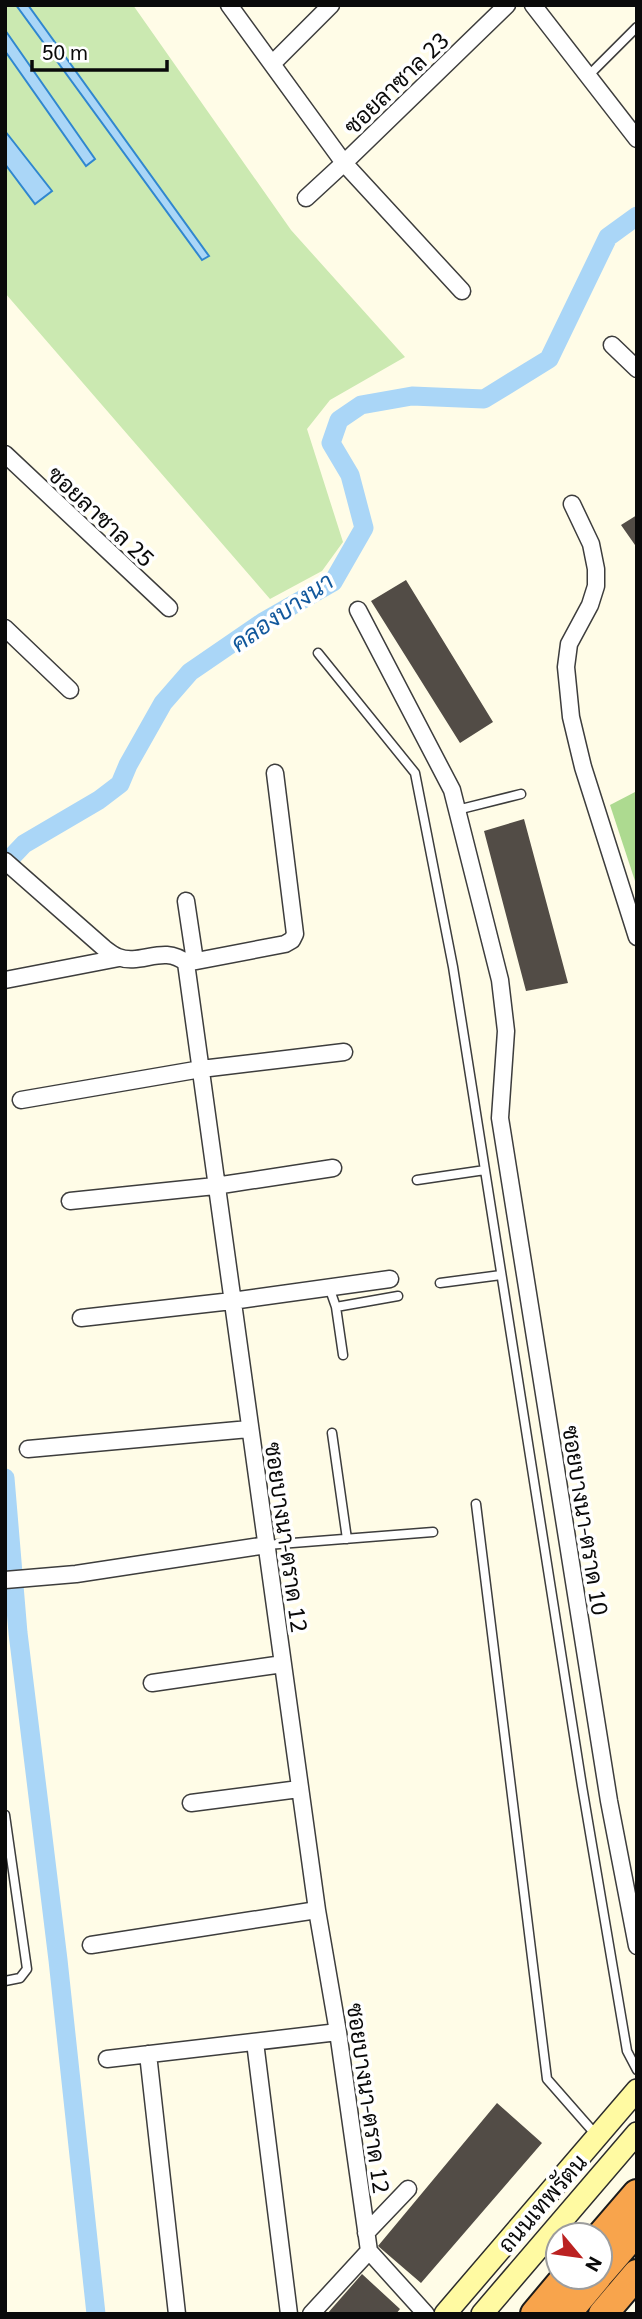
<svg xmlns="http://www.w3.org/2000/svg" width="642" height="2319" font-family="Georgia,Sarabun,serif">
  <rect width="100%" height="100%" fill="#fffce7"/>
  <path fill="#cbe9b1" d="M5,5h128l158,225 114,127 -75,43 -23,29 36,113 -21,29 -52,28 -265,-306z"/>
  <path fill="#adda90" d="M637,791v96l-27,-82z"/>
  <path fill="#aad6f7" stroke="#3087cf" stroke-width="2" d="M16,5h12l181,251 -7,4z
    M5,30l90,129 -9,7 -81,-115z
    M5,131l47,60 -17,13 -30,-40z"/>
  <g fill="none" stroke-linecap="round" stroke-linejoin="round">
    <path stroke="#aad6f7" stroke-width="19" d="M5,864l19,-20 75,-44 21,-16 8,-19 35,-62 27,-31 73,-50 70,-40 31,-54 -14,-53 -19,-32 8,-23 22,-15 51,-9 72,3 65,-40 59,-122 29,-21
      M5,1478l13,155 40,327 38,354"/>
  </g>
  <path fill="#524c46" d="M637,515v29l-2,1 -14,-20z
    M406,580l87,142 -33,21 -89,-142z
    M524,819l44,164 -42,8 -42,-160z
    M497,2103l45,40 -121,140 -43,-37z
    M362,2274l38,35 -4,5h-69z"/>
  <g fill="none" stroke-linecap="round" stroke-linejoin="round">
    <defs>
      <path id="lane" d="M588,76l49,-49
        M318,653l97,120 38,194 129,819 45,265 10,19
        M457,810l64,-16
        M417,1180l68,-10
        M440,1283l61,-8
        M329,1287l7,20 7,48
        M336,1307l62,-11
        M332,1433l15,106
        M476,1504l71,575 50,57
        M267,1545l166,-13
        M5,1815l22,154 -7,9 -15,3"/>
      <path id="street" d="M229,5l115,158 163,-158
        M533,5l104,134
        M273,63l58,-58
        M306,198l38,-35 118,128
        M612,345l25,24
        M5,454l164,154
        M572,504l19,40 5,25v17l-6,19 -21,39 -3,23 5,50 12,50 54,170
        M358,610l94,180 48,190 6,51 -6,87 109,683 28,145
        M5,628l65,62
        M5,861l99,87c4,3 9,7 14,9 23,9 46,-13 68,6l131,947 21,122 31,219 57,63
        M186,901l9,60
        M186,963l99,-19 7,-4 3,-6 -20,-161
        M5,980l114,-22
        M21,1100l180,-31 143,-17
        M70,1201l145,-15 118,-18
        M81,1318l151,-17 158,-22
        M28,1449l221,-20
        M5,1580l71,-6 191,-29
        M152,1683l131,-19
        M191,1803l108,-14
        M91,1945l226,-35
        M255,2042l34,272
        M148,2054l29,260
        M107,2059l231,-27
        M366,2233l42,-44
        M311,2314l58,-63"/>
      <path id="secondary" d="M445,2314l192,-224
        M482,2314l155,-181"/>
      <path id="highway" d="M600,2237l37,-43
        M600,2273l37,-43
        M535,2314l31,-37
        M566,2314l31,-37
        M603,2314l34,-40"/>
    </defs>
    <use href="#lane" stroke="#3d3d3d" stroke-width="11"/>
    <use href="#street" stroke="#3d3d3d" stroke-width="19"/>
    <use href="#secondary" stroke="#2c2c2c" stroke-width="24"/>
    <use href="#highway" stroke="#1b1b1b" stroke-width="32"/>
    <use href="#lane" stroke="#fff" stroke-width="8"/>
    <use href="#street" stroke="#fff" stroke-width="16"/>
    <use href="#secondary" stroke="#fffaa2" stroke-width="21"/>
    <use href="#highway" stroke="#f8a44c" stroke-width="28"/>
  </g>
  <g text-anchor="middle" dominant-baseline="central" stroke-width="7" stroke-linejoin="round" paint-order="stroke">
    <g font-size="23" fill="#0a0a0a" stroke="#fff">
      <text transform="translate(395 82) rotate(-44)">ซอยลาซาล 23</text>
      <text transform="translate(102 515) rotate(43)">ซอยลาซาล 25</text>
      <text transform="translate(587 1520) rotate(81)">ซอยบางนา-ตราด 10</text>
      <text transform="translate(288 1537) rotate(82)">ซอยบางนา-ตราด 12</text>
      <text transform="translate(370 2098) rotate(82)">ซอยบางนา-ตราด 12</text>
      <text transform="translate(541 2202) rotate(-49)">ถนนเทพรัตน</text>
    </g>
    <g font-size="24" font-style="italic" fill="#12589c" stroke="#fff">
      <text transform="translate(281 611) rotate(-35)">คลองบางนา</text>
    </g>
  </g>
  <rect width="642" height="2319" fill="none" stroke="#0a0a0a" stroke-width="14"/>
  <g transform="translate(579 2256) rotate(119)"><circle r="33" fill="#ffffff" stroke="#9d9d9d" stroke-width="2"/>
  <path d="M0-5L12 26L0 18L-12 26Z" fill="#bb2221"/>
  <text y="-10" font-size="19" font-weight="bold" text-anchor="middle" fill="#0a0a0a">N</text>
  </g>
  <path d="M32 60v10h135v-10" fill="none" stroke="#0a0a0a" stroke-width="3.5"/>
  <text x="42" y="60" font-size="21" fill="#0a0a0a" stroke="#ffffff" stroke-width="5" paint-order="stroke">50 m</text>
</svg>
